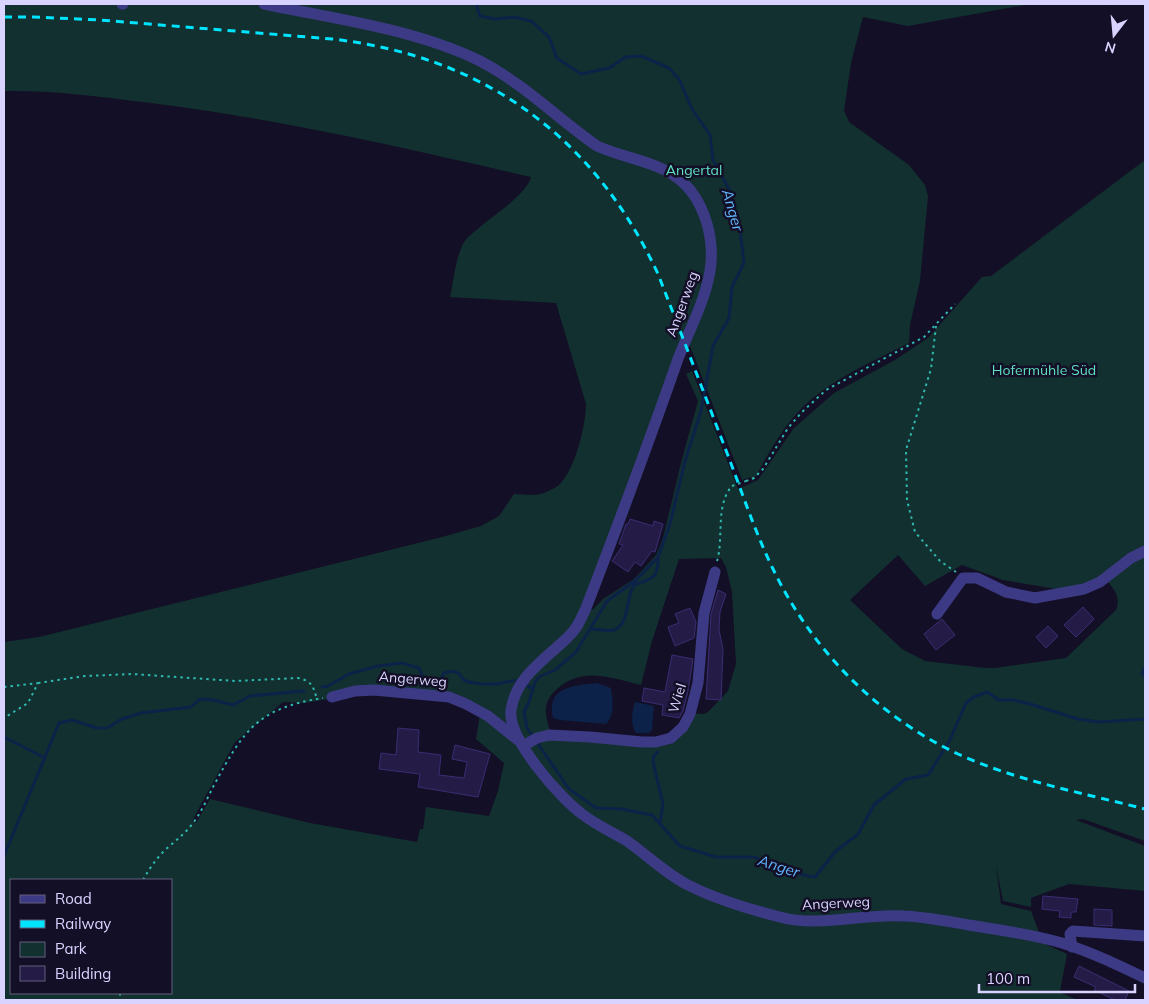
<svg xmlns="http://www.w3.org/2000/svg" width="1149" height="1004" font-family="Mulish,sans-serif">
  <rect width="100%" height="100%" fill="#130f26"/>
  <path fill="#12302f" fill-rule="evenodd" d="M4,4h1027l-123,22 -45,-9 -12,46 -7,48 5,11 60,43 16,20 3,11 -8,85 -10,44 -1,18c-41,21 -88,40 -117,76 -15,18 -27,41 -39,62l-3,-4 -8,3 -55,-142 -100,270 5,2 11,-11 31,-20 22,-24 7,-17 19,-79 16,-58 -12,-27 6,-3 46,118 20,-9 36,-52 40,-35 61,-33 33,-22 54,-61 9,-1 154,-116v681l-62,-22 -7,1 69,26v45l-76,-7 -38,14v9l-28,-6 -7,-36 5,39 30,7 12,32 24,11 -7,37 1,2 17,7h-1074v-358l35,-5 403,-100 39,-11 18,-10 15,-22c8,0 19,2 27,0 6,-2 14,-6 18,-9 16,-15 27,-60 27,-81l-30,-101 -106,-6c4,-17 5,-37 13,-53 3,-6 11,-12 16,-16 15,-13 47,-33 52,-51 -126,-29 -252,-58 -380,-74 -49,-6 -98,-13 -147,-12zM898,555l27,31 37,-21 41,15 59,10 20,-3 21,-10c9,9 19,19 13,33l-50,48 -71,10h-10l-60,-7 -23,-12 -52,-49zM721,558l5,9 6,25 4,72 -8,27 -20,21 -4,2 -15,-1 -13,18 -19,9 -107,-9c-2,-7 -5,-16 -4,-23 1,-8 5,-14 11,-19 26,-23 54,-11 84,-4l11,-44 27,-82zM373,692l91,12 16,10 -4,25 28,24 -6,28 -9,25 -63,-9 -3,22h-3l-3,13 -107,-19 -100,-24 -14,24 -4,-2 43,-79 47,-39 -14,4 16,-5 20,1zM11,880h160v113h-160z"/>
  <path fill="#0c2248" d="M597,683l14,5c2,12 4,27 -5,36l-46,-4 -7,-2c-7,-32 20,-32 44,-35z
    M635,702l19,4 -2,24 -3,3h-13c-6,-9 -4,-21 -1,-31z"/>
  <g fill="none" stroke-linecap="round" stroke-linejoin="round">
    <path stroke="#0c2248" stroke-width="3" d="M476,4l4,12 15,3 19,-2 17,4 18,16 8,21 24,16 28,-6 17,-11 15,-1 28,12 10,11 13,30 18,26 3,25 16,29 11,41 4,33 -12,24 -3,31 -16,28 -12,65 -16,50 -15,63 -12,33 -22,23 -29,21 -31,51 -21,18 -16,7 -4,5 -6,20 -5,10 3,16 42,61 27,19 26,1 30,6 28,31 36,11h38l39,16 22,4 21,-26 22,-17 16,-29 32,-26 22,-4 21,-33 17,-39 8,-6 13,-5 12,8h14l17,4 48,15 21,3 46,-3
      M634,585c19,-7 24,-6 24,-27
      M591,629c7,0 16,3 23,1 14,-6 12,-24 16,-35 1,-5 4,-10 6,-15
      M1145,667l-3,6 3,4
      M322,687l6,-1 21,-12 29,-8 24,-3 17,5 6,15 14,-1 5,-9c5,-1 10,-3 15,1 2,1 3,5 5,6 4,3 19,4 24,4 19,2 27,-12 45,6
      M4,737l41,21
      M658,752l-4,4 -1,6 10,42 -3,19
      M4,856l55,-133 13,-3 25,8h10l15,-9 19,-6 50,-6 9,-8 13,1 20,5 17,-9 54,-5"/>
  </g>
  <path fill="#241b47" stroke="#3b2d73" d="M630,519l23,7 1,-5 9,3 -8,28 -3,-1 -11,15 -6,-4 -7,10 -16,-11 11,-16 -4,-1 7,-20h2z
    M718,590l8,4 -6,18 -1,18 4,19 -2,51 -15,-1 5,-85z
    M1083,607l11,12 -18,18 -12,-12z
    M690,608l6,14 -2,16 -19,8 -7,-19 11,-4 -4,-9z
    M942,619l13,16 -19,15 -12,-16z
    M1048,626l10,10 -12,12 -10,-11z
    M672,655l21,4 -5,32 -5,20 -4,7 -17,-3 1,-10 -21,-4 2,-13 21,4z
    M398,728l21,2 -1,22 23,3 -2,20 25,3 3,-16 -15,-3 3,-14 35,9 -12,43 -60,-10 2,-13 -41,-5 2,-16 15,2z
    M1043,896l35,3 -2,13h-5v6l-12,-1 1,-6 -18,-2z
    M1094,909l18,1v16l-18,-1z
    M1079,966l50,25 -4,9h-10l-21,-10 2,-3 -22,-10z"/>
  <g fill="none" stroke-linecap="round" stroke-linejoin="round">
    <path stroke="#2fb8b0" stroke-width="2" stroke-dasharray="2.5 4" stroke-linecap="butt" d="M936,326l-5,43 -25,81 1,50 8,32 25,29 16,11
      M746,481l8,-3 9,-9 25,-41 14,-16 24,-22 98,-53 31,-33
      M717,561c7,-23 -2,-56 15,-75
      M38,683l47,-7 47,-2 103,7 63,-3c14,3 15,8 19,21
      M4,687l34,-4 -10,20 -24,15
      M143,880c6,-11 13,-21 22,-30 10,-9 20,-16 28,-27 8,-10 14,-24 20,-36 30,-56 44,-79 110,-89
      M120,993v7"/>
    <path stroke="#3d3a85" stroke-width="11" d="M122,4h1
      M264,4c71,15 151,25 216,57 43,22 78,58 117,85 33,15 70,15 94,45 15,20 22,47 20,72 -3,33 -21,65 -33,96 -29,83 -60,166 -92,249 -5,11 -9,21 -18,29 -22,22 -52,39 -57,73 -4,28 49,88 71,104 14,11 30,18 45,27 20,14 37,31 59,43 29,15 62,25 94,33 40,11 83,-4 124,-1 22,1 43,5 65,9 31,5 62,9 93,18 29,9 56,22 83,35
      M937,614l26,-36h14l29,14 29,6 49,-9 16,-7 31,-24 14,-7
      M332,697l23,-6 19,-1 75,7 17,7 22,12 30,24
      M523,746l14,-8 12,-3 41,2 52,5h14l15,-4 12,-11 7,-13 8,-31 6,-70 11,-41
      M1072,947l-2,-13 3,-3 72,5"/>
    <path stroke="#00e5ff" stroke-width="3" stroke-dasharray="8 6" stroke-linecap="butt" d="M4,17h30l66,3 232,19c151,17 262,97 326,235 23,59 46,119 69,179 15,39 28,79 46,116 39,81 104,147 185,185 59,27 125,39 187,55"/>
    <path stroke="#2fb8b0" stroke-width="2" stroke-dasharray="2.5 4" stroke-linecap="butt" d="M732,486l14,-5"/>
  </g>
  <g text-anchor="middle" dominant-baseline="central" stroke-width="5" stroke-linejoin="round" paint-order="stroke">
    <g font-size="14" fill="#5fe0c0" stroke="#130f26">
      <text x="694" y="170">Angertal</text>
      <text x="1044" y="370">Hofermühle Süd</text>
    </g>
    <g font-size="14" fill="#d9d4ff" stroke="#130f26">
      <text transform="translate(682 304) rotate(-70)">Angerweg</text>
      <text transform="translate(413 679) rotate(5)">Angerweg</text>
      <text transform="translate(677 698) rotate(-73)">Wiel</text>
      <text transform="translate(836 903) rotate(-3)">Angerweg</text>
    </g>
    <g font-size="15" font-style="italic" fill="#62b6ff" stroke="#130f26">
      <text transform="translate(733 210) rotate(74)">Anger</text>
      <text transform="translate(779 866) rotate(18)">Anger</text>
    </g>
  </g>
  <rect width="1149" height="1004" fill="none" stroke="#d9d4ff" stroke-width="10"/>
  <rect x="10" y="879" width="162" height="115" fill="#130f26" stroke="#625e7d"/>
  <rect x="20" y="895" width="25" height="8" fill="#3d3a85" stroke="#625e7d"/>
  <text x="55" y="904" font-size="15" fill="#d9d4ff">Road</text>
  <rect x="20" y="920" width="25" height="8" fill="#00e5ff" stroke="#625e7d"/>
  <text x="55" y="929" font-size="15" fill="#d9d4ff">Railway</text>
  <rect x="20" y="942" width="25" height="15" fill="#12302f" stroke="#625e7d"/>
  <text x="55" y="954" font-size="15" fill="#d9d4ff">Park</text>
  <rect x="20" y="966" width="25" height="15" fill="#241b47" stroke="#625e7d"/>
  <text x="55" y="979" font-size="15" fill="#d9d4ff">Building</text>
  <g transform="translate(1114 35) rotate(196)" stroke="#130f26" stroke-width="4" paint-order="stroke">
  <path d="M0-4L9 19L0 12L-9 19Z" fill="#d9d4ff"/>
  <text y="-8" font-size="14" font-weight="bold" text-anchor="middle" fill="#d9d4ff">N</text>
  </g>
  <path d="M979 984v8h156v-8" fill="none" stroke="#d9d4ff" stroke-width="2.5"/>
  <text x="986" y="984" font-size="15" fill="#d9d4ff" stroke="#130f26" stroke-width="4" paint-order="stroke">100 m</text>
</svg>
